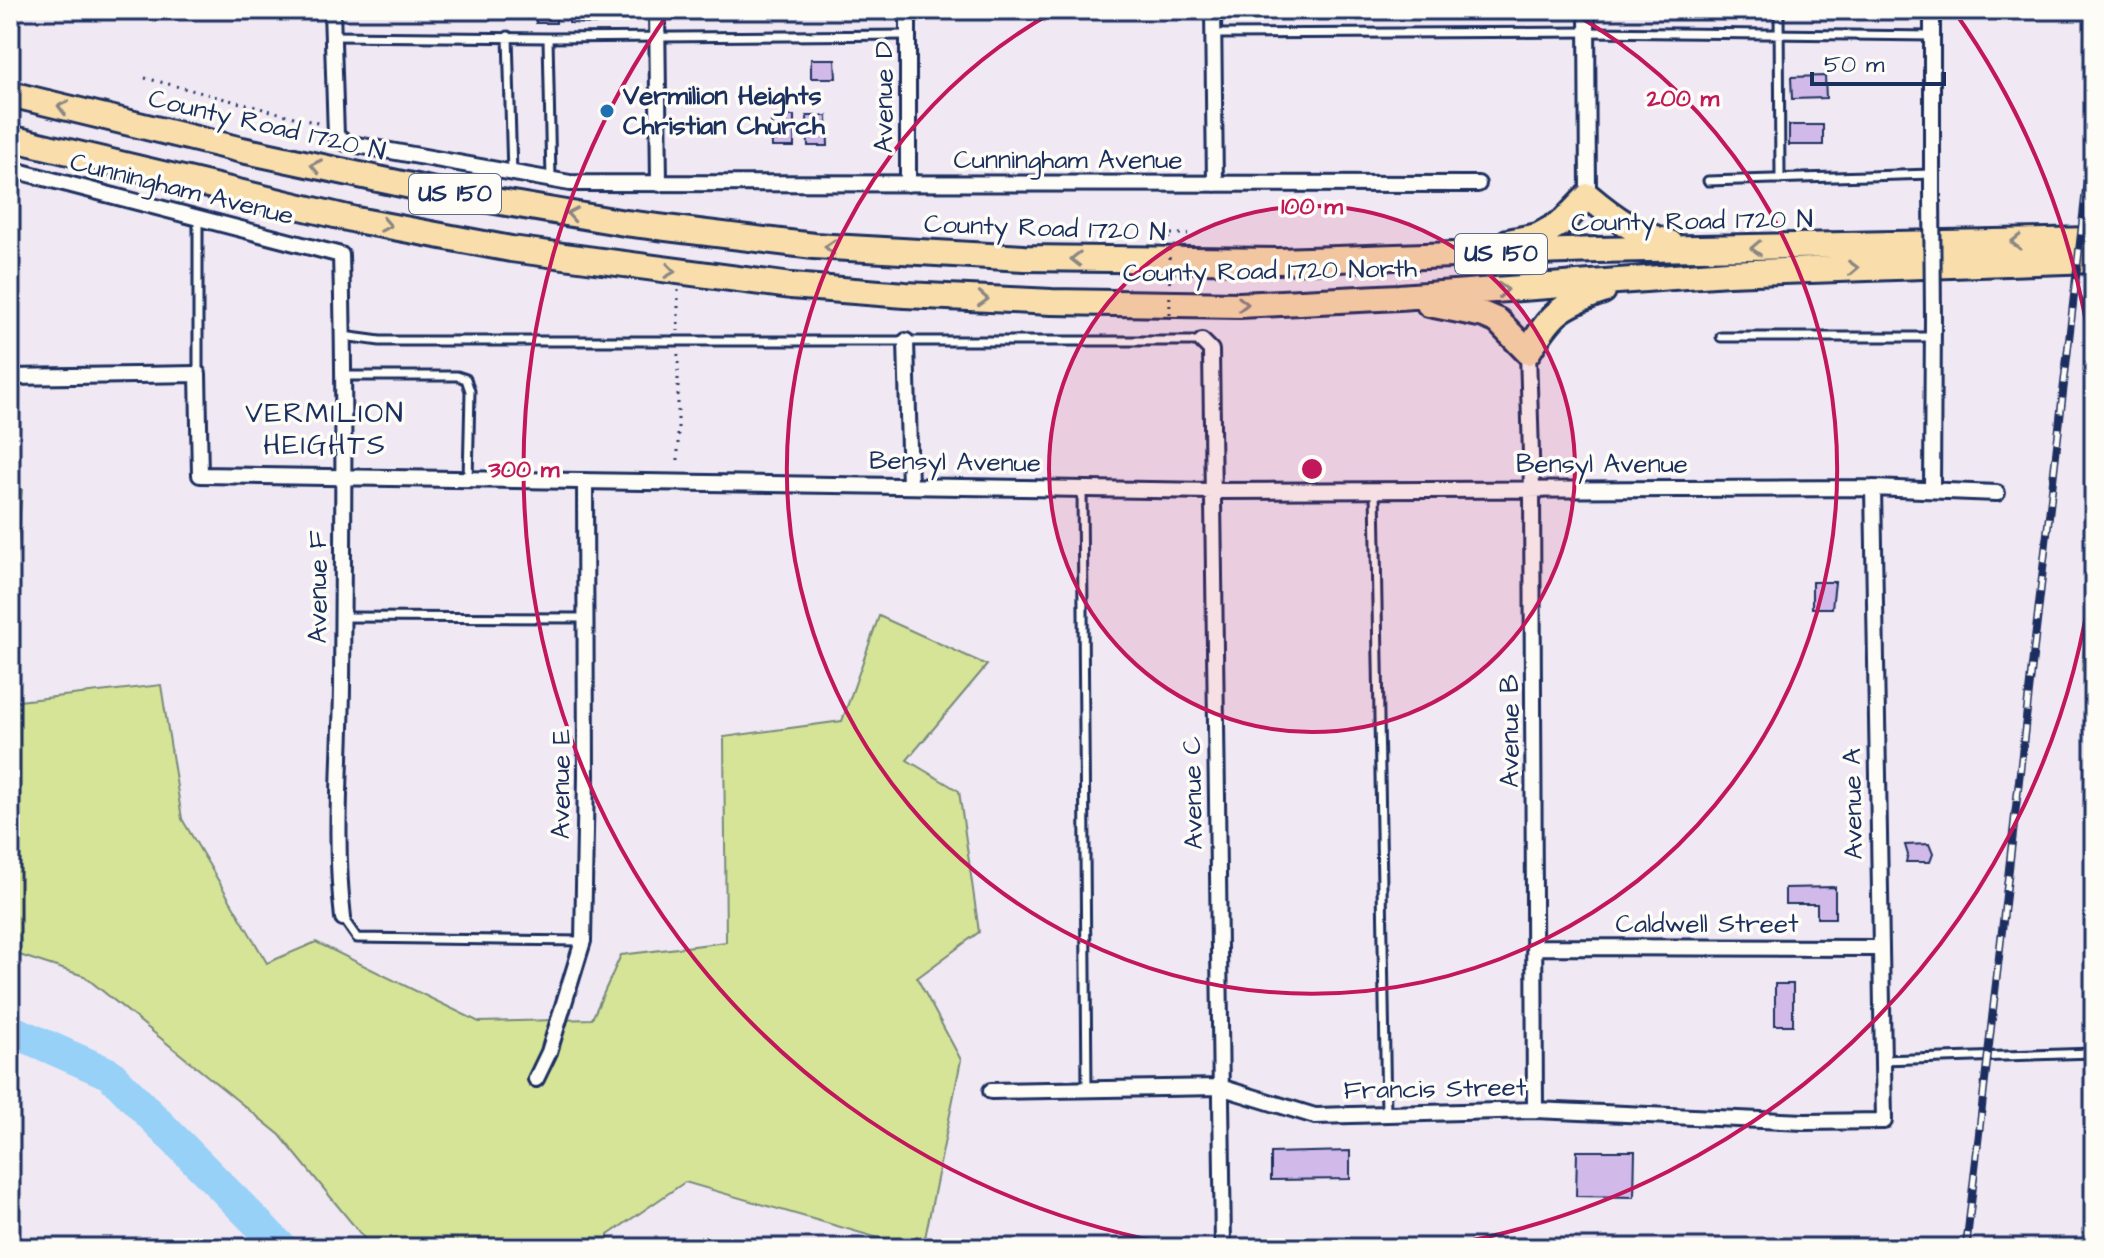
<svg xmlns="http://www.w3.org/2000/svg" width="2104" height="1258" font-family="'Architects Daughter',sans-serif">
  <rect width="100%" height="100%" fill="#f0e8f3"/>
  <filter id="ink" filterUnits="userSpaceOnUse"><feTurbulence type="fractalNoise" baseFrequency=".0125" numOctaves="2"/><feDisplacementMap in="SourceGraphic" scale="16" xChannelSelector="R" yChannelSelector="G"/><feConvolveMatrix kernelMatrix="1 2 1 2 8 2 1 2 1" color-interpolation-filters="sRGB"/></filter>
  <g filter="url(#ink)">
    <path fill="#d6e498" stroke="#788a7b" stroke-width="2" d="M22,490l-12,138v-137z
      M2094,536v142l-12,-8z
      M879,616l108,49 -80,95 52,31 20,141 -62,46 44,82 -38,188h-10l-228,-66 -77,53v13h-236l-92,-113 -196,-159 -74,-24v-250l151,-17 21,134 85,144 49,-21 163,80 113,-3 29,-64 105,-13 -2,-205 118,-16z"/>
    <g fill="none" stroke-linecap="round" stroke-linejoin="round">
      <path stroke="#97d1f7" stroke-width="32" d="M10,1030l100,44 172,174"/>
    </g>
    <path fill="#d1baea" stroke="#1b2f5e" stroke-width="2" d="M536,10h20v13h-20z
      M569,10h26v14l-26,-1z
      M811,59h24l1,19h-25z
      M1825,76l1,22 -34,1 -1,-22z
      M771,116h23v31h-22z
      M807,116h20l1,30h-20z
      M1789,125h34v20h-34z
      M1812,582h23l-3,26h-20z
      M1929,844l4,10 -3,8h-24l2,-7 -3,-10z
      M1835,887v31h-18v-14h-32v-16z
      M1775,984h18v41h-18z
      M1350,1151v28l-79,1v-27z
      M1577,1151h58l-1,46 -58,-1z"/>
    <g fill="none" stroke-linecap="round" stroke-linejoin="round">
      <defs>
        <path id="lane" d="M1779,10l1,169
          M1213,34l374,-2 345,4
          M332,36l216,2 360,-3
          M508,36l4,138
          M548,38l3,142
          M1708,181l224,-7
          M343,336l37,5h822
          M1721,337h212
          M198,374v-158
          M344,376h113l9,3 4,12 -2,89
          M1082,489l5,601
          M1375,491l11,622
          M342,617l243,1
          M343,918l14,20 225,3
          M1882,1060l212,-7"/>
        <path id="street" d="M332,10l4,126 10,7 224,40 908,1
          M657,10l2,174
          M908,10v174
          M1213,10l2,174
          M1587,10l1,186
          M1932,10v181
          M10,169l331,86c4,144 2,288 1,432 -1,77 -8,154 1,231
          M906,341l4,145
          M1202,341l9,9 12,898
          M1528,352l4,137 3,621
          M10,377l188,-3 2,101 1013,16 660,-3 124,5
          M1932,489l1,-171
          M1536,947l343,1
          M536,1079l13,-27 34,-111 3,-165 -1,-295
          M991,1091l229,-4 95,29 220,-6 270,12 79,-1 -11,-633"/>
        <path id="primary" d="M10,94l232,56 188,40 195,33 189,23 210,12 254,3 319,-11 497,-10
          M10,138l346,82 155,29 280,37 114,9 147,7 187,3 160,-8 329,-24 366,-13
          M1508,242l30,-6 25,-14 25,-26c26,22 49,38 82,47
          M1429,304l55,11 14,6 30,31c24,-39 31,-46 75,-61"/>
      </defs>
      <use href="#lane" stroke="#1b2f5e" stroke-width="13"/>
      <use href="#street" stroke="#1b2f5e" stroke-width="20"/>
      <use href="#primary" stroke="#1b2f5e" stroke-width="30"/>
      <path stroke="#1b2f5e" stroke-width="3" stroke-dasharray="2 6" stroke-linecap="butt" d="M145,78l176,46
        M1169,239l-1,-5h20
        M678,290v41
        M678,354v109"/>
      <use href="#lane" stroke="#fdfcf7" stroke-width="7"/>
      <use href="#street" stroke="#fdfcf7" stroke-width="14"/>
      <use href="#primary" stroke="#f9deab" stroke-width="24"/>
      <defs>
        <path id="rail" d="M1966,1248l128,-1129"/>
      </defs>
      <use href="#rail" stroke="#1b2f5e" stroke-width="8"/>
      <use href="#rail" stroke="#fdfcf7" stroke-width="5" stroke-dasharray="15" stroke-linecap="butt"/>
      <defs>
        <path id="street-bridge" d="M1932,191l1,127"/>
      </defs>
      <use href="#street-bridge" stroke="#1b2f5e" stroke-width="20" stroke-linecap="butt"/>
      <path stroke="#1b2f5e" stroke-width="3" stroke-dasharray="2 6" stroke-linecap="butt" d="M1169,249l1,68"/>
      <use href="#street-bridge" stroke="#fdfcf7" stroke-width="14"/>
    </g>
    <defs><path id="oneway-chevron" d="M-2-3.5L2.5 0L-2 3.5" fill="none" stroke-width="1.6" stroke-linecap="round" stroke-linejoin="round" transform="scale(2)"/></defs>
    <g stroke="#8a8684">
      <use href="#oneway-chevron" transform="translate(63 107) rotate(-166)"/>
      <use href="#oneway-chevron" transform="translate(316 166) rotate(-168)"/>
      <use href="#oneway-chevron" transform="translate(572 214) rotate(-170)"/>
      <use href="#oneway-chevron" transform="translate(386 225) rotate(11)"/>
      <use href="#oneway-chevron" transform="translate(2016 242) rotate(179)"/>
      <use href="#oneway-chevron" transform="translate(830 247) rotate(-177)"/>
      <use href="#oneway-chevron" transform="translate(1756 248) rotate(178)"/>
      <use href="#oneway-chevron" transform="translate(1076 259) rotate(-179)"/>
      <use href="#oneway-chevron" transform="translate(1853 268) rotate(-2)"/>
      <use href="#oneway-chevron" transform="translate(670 271) rotate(8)"/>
      <use href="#oneway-chevron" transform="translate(1503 290) rotate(-4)"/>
      <use href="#oneway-chevron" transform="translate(983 299) rotate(3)"/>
      <use href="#oneway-chevron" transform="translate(1243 304) rotate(-1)"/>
    </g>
  </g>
  <circle cx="1312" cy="469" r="263" fill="#c2185b" fill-opacity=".12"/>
  <g fill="none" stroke="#c2185b" stroke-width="4">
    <circle cx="1312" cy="469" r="263"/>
    <path d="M1571 12A525 525 0 1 1 1053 12"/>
    <path d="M2093 572A788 788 0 0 1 1435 1247M1189 1247A788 788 0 0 1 670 11M1954 11A788 788 0 0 1 2093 366"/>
  </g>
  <circle fill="#1f6fb2" stroke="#fdfcf7" stroke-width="3" cx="607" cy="111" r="8"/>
  <g text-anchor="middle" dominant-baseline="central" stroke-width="7" stroke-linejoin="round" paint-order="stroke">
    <g fill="#fdfcf7" stroke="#5f6c8c" stroke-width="2">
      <rect x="409" y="174" width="92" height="40" rx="6"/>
      <rect x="1455" y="234" width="92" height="40" rx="6"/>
    </g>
    <g font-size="24" font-weight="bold" fill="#1b2f5e">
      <text x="455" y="194">US 150</text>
      <text x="1501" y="254">US 150</text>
    </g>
    <g font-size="26" font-weight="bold" fill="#1b2f5e" stroke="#fdfcf7" text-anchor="start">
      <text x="623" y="96">Vermilion Heights<tspan x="623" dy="30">Christian Church</tspan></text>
    </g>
    <g font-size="26" fill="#1b2f5e" stroke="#fdfcf7">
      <text transform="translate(884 97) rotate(-90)">Avenue D</text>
      <text transform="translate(267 125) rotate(13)">County Road 1720 N</text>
      <text x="1068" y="160">Cunningham Avenue</text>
      <text transform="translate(182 189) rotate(14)">Cunningham Avenue</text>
      <text transform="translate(1692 221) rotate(-1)">County Road 1720 N</text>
      <text transform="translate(1045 228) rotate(2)">County Road 1720 N</text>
      <text transform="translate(1270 271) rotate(-1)">County Road 1720 North</text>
      <text transform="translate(955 462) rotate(1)">Bensyl Avenue</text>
      <text x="1602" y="464">Bensyl Avenue</text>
      <text transform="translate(318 587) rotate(-90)">Avenue F</text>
      <text transform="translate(1510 731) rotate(-90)">Avenue B</text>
      <text transform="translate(561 784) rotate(-90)">Avenue E</text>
      <text transform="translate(1193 793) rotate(-91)">Avenue C</text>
      <text transform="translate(1853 804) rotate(-91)">Avenue A</text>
      <text x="1707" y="924">Caldwell Street</text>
      <text transform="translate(1435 1089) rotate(-1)">Francis Street</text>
    </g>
    <g font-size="28" letter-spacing="2" fill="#1b2f5e" stroke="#fdfcf7">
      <text x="325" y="413">VERMILION<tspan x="325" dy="32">HEIGHTS</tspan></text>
    </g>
  </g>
  <circle cx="1312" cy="469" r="12" fill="#c2185b" stroke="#fdfcf7" stroke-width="4"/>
  <g font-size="24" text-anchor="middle" font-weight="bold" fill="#c2185b" stroke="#fdfcf7" stroke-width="7" stroke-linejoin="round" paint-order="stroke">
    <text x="1683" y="106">200 m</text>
    <text x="1312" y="214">100 m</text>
    <text x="524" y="477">300 m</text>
  </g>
  <rect width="2104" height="1258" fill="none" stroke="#fdfcf7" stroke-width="40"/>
  <rect x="20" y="20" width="2064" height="1218" fill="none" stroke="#1b2f5e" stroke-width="3" filter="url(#ink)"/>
  <path d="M1812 72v12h132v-12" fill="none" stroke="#1b2f5e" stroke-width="4"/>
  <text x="1824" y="72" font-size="24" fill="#1b2f5e" stroke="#fdfcf7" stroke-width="6" paint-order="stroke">50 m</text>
</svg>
